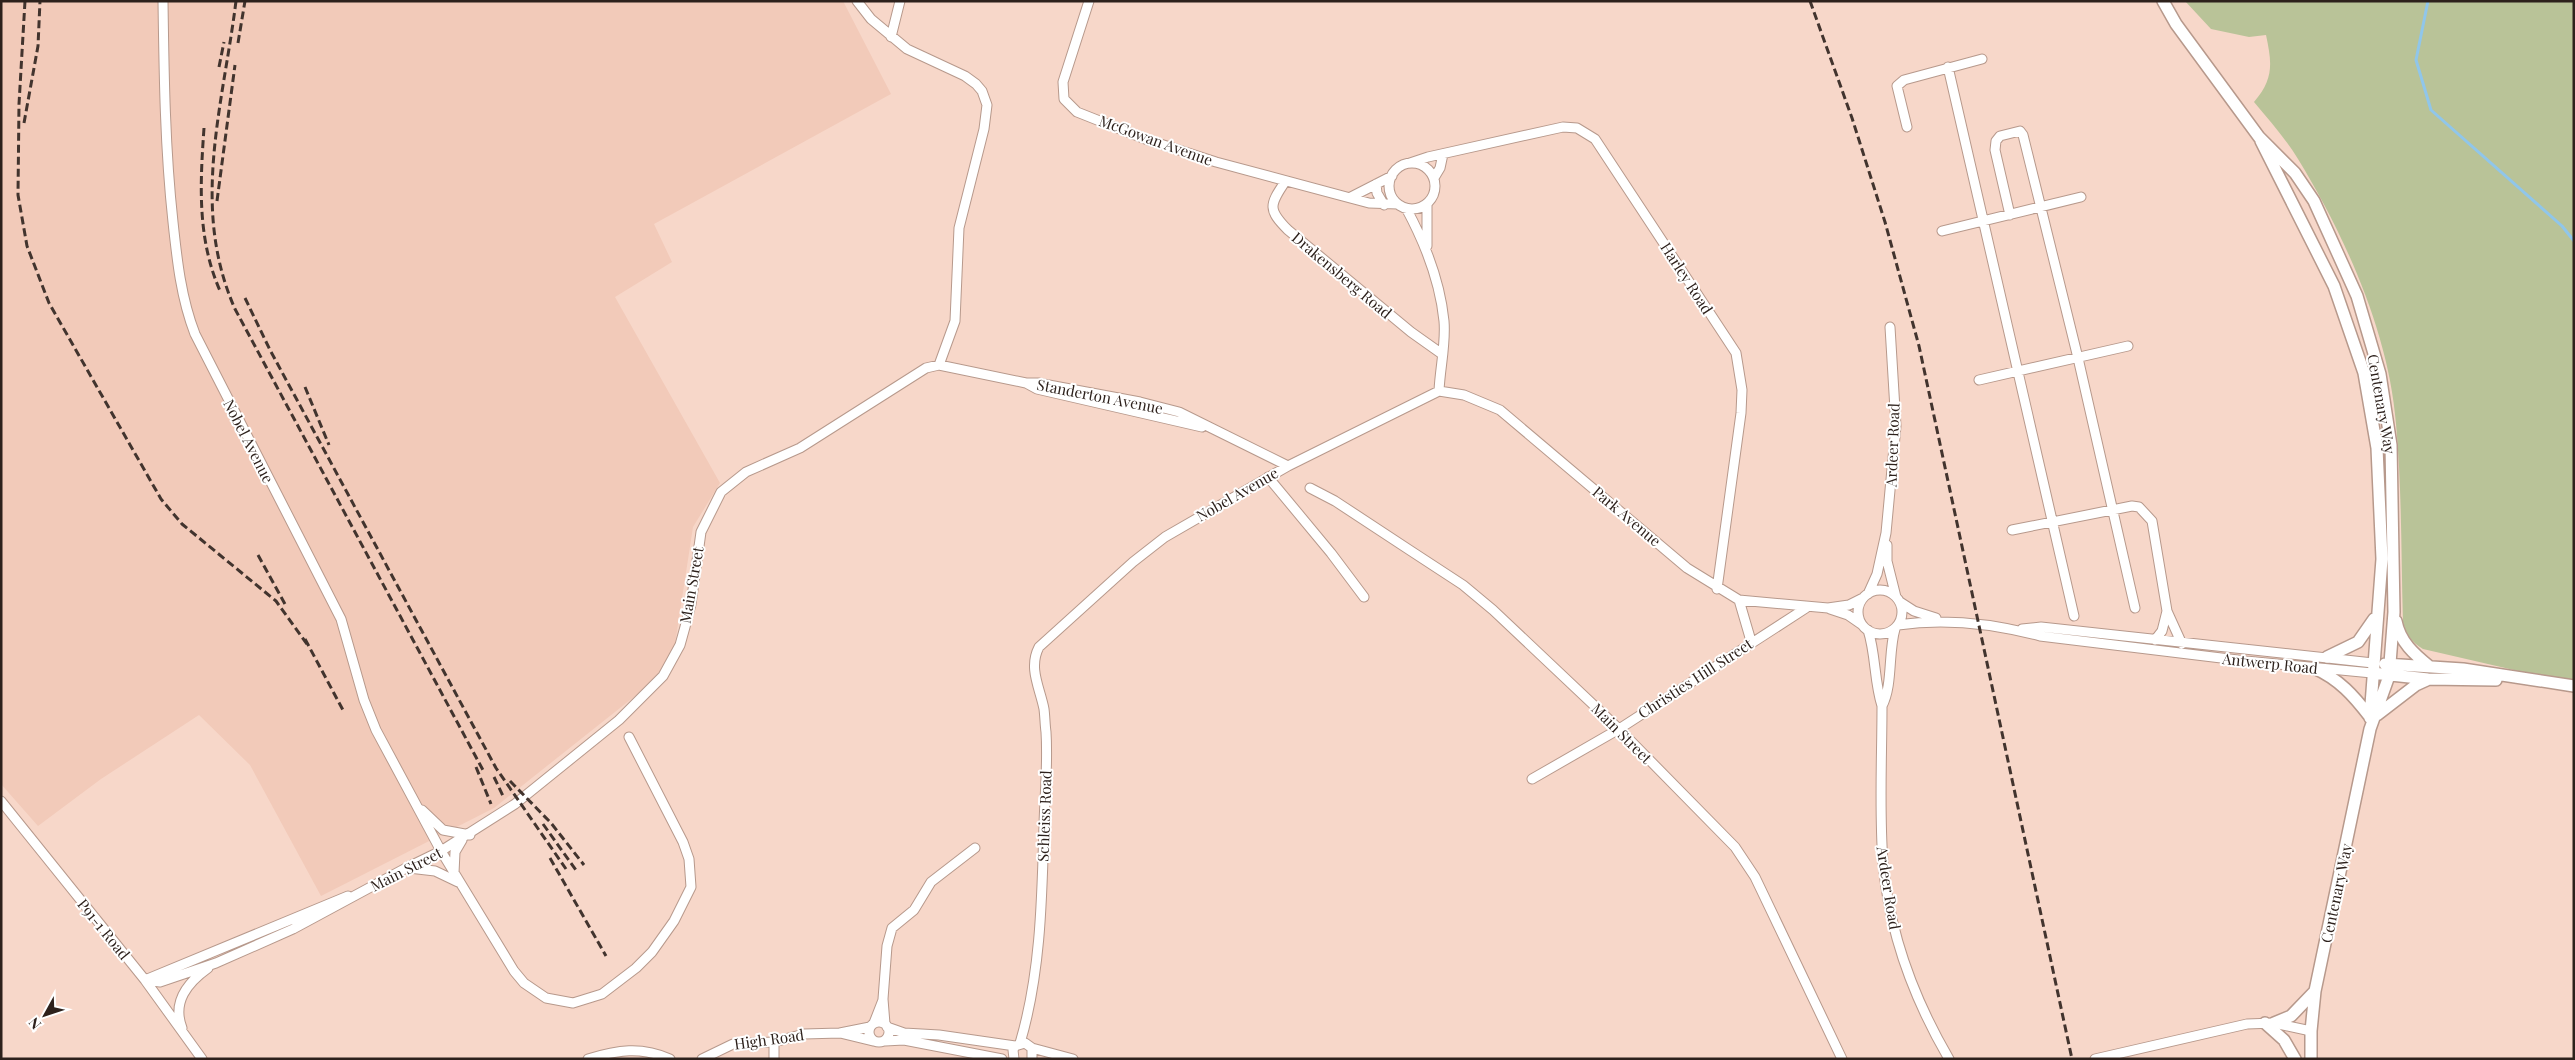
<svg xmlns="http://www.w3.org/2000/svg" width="2575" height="1060" font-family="'Playfair Display',serif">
  <rect width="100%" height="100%" fill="#f7d7c9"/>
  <path fill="#f2cab9" d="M1,1h842l48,93 -237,130 18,38 -57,35 105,186 -27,44 -18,117 -21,37 -160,127 -173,88 -71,-131 -51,-50 -98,64 -63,47 -37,-42z"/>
  <path fill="#b9c398" d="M2185,1h389v680l-26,-3 -125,-29c-12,-7 -17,-15 -20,-27 -2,-66 -1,-132 -7,-198 -7,-91 -51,-188 -98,-265 -12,-20 -29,-39 -44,-57 20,-23 18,-39 12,-67l-17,2 -38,-8z"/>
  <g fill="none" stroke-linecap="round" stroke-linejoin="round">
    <path stroke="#90c6ea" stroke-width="3" d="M2428,1l-12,59 15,50 131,116 12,15"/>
    <defs>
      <path id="street" d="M163,1c1,74 2,148 10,221 4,38 8,76 22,112l146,285 23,81 12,30 65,121 73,120 10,12 22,15 27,5 29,-9 34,-26 16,-16 22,-31 17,-34 -2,-28 -6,-17 -54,-105
        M857,1l14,18 36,30 58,27 11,8 6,7 5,14 -3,24 -25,99 -4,93 -16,44
        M1089,1l-26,81 1,17 13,13 68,27 71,23 153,41 29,1
        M891,37l9,-36
        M1948,67l126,549
        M1907,127l-10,-41 7,-6 78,-21
        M1389 186a23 23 0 1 1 46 0a23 23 0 1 1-46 0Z
        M1410,163l18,-6 135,-30 14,1 18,11 141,214 6,37 -1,23 -24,176
        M1434,178l6,-10 3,-14
        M1285,182c-16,23 -17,28 3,48l123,102 31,22
        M1376,184l1,9 7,12
        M1351,197l41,-21
        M1406,208c19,35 34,73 38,113 2,23 -4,47 -5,70
        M2010,215l-15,-65 1,-9 4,-5 20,-5 3,4 55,223 57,250
        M1942,231l139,-34
        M1427,246v-42
        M1979,380l149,-34
        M1026,383l11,6 165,38
        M1439,391l25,4 36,15 187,158 52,32 89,8 21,-3 14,-7
        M1268,477l63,76 33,44
        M1310,488l25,13 76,50 52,34 30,25 126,119 116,118 20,30 87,182
        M2012,530l120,-24 7,1 13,14 15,90 15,33
        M1887,545v16l9,36
        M1858 612a22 22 0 1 1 44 0a22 22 0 1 1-44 0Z
        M1868,594l9,-20 9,-41 10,-107 -6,-99
        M1739,600l12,41
        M1900,602l14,9 22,7
        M1830,609l18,6 13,9
        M1898,625c47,-7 97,-1 142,11l206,25 126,12
        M2022,629l19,-2 332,36
        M1868,630c8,25 6,51 14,76 0,51 -3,104 1,156 6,70 31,137 66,197
        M2155,640l7,-9 5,-20
        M1882,706c11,-21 6,-53 13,-77
        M1532,779l87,-50 187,-121
        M1,801l144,179 57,79
        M422,810l21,20 27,5
        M409,868l26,3 23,11
        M454,873l1,-21 7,-12
        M145,980l15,2 56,-19 77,-34 113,-61 35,-17 74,-47 104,-84 44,-44 17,-31 5,-18 6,-23 10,-72 20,-40 25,-20 54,-24 126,-80 13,-3 87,18h12l102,19 39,10 109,54
        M145,980l203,-84
        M869 1032a10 10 0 1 1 20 0a10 10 0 1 1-20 0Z
        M874,1023l9,-23
        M885,1024l-2,-25 4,-53 5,-18 22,-18 17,-28 44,-34
        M887,1027l17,6 35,2 76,11
        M182,1028c-10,-26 5,-45 26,-60
        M840,1033l30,-6
        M885,1041l19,-1 98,19
        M1020,1043c21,-70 22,-147 24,-219 1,-31 4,-61 2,-92 -1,-7 -1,-15 -2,-23 -4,-21 -16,-41 -5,-62l94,-85 32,-25 123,-71 151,-75
        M1032,1048l41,11
        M588,1059c29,-9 53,-13 82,0
        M702,1059l31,-15 41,-2 30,-8 36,-1 33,8
        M774,1059v-17
        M1014,1059l-1,-9 2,-4 10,-3 7,5v11
        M2095,1059l152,-35 27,-1 37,8"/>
      <path id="secondary" d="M2163,1l13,23 83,113 36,36 19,28 43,95 23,78 11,71 3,167 -5,64 -19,53 -55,262 -4,40v28
        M2261,141l73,145 30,87 13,75 5,111 -12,159
        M2396,621c4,21 18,33 34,46
        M2327,657l31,-15 16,-23
        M2385,664l78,5 111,17
        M2314,668c25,11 40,28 56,49
        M2372,673l56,6 68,1
        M2377,715l39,-30 11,-5
        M2265,1023l19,17 11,19
        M2274,1023l17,-7 24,-25"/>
    </defs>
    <use href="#street" stroke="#b7998c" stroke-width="11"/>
    <use href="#secondary" stroke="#b7998c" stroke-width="14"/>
    <use href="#street" stroke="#fff" stroke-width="9"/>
    <use href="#secondary" stroke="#fff" stroke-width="11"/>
    <path stroke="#42342e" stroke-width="3" stroke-dasharray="8 4" stroke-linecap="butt" d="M25,1l-6,103 -1,91 9,51 22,57 112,196 21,25 94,77 31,43
      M236,1c-13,105 -46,206 -1,308l249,463
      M1810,1l42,117 33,104 34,124 153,713
      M238,43l7,-42
      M219,67l5,-25
      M24,123l14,-77 2,-45
      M204,128c-4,57 -7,112 17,165
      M217,201l18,-136
      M245,298l25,52 226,418 70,101
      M305,387l24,58
      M258,555l28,51
      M305,639l39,73
      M476,767l15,37
      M494,777l10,21
      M510,781l41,42 33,42
      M543,824l33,46
      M550,858l56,98"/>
  </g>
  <g text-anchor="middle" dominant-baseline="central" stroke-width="4" stroke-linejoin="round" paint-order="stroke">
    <g font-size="15" fill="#2d211c" stroke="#fff">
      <text transform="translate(1156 140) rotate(20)">McGowan Avenue</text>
      <text transform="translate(1342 275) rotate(40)">Drakensberg Road</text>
      <text transform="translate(1687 278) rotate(57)">Harley Road</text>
      <text transform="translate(1100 396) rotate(11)">Standerton Avenue</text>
      <text transform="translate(2382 404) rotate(80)">Centenary Way</text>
      <text transform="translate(249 441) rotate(63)">Nobel Avenue</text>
      <text transform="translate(1892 445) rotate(-88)">Ardeer Road</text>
      <text transform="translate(1237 494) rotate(-30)">Nobel Avenue</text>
      <text transform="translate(1627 516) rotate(40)">Park Avenue</text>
      <text transform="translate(691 585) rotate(-80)">Main Street</text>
      <text transform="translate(2270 663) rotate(6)">Antwerp Road</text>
      <text transform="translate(1695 678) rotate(-33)">Christies Hill Street</text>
      <text transform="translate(1622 733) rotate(45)">Main Street</text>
      <text transform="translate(1044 816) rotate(-88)">Schleiss Road</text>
      <text transform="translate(406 869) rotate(-27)">Main Street</text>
      <text transform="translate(1889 888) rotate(81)">Ardeer Road</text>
      <text transform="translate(2336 893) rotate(-78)">Centenary Way</text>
      <text transform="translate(104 929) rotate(51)">P91-1 Road</text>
      <text transform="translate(769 1039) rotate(-8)">High Road</text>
    </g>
  </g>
  <rect width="2575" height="1060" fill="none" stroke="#2d211c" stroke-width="5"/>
  <g transform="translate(45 1015) rotate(230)" stroke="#ffffff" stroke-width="4" paint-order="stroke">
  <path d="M0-4L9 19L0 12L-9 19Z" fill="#2d211c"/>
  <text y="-8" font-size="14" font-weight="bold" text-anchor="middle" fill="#2d211c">N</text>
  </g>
</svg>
